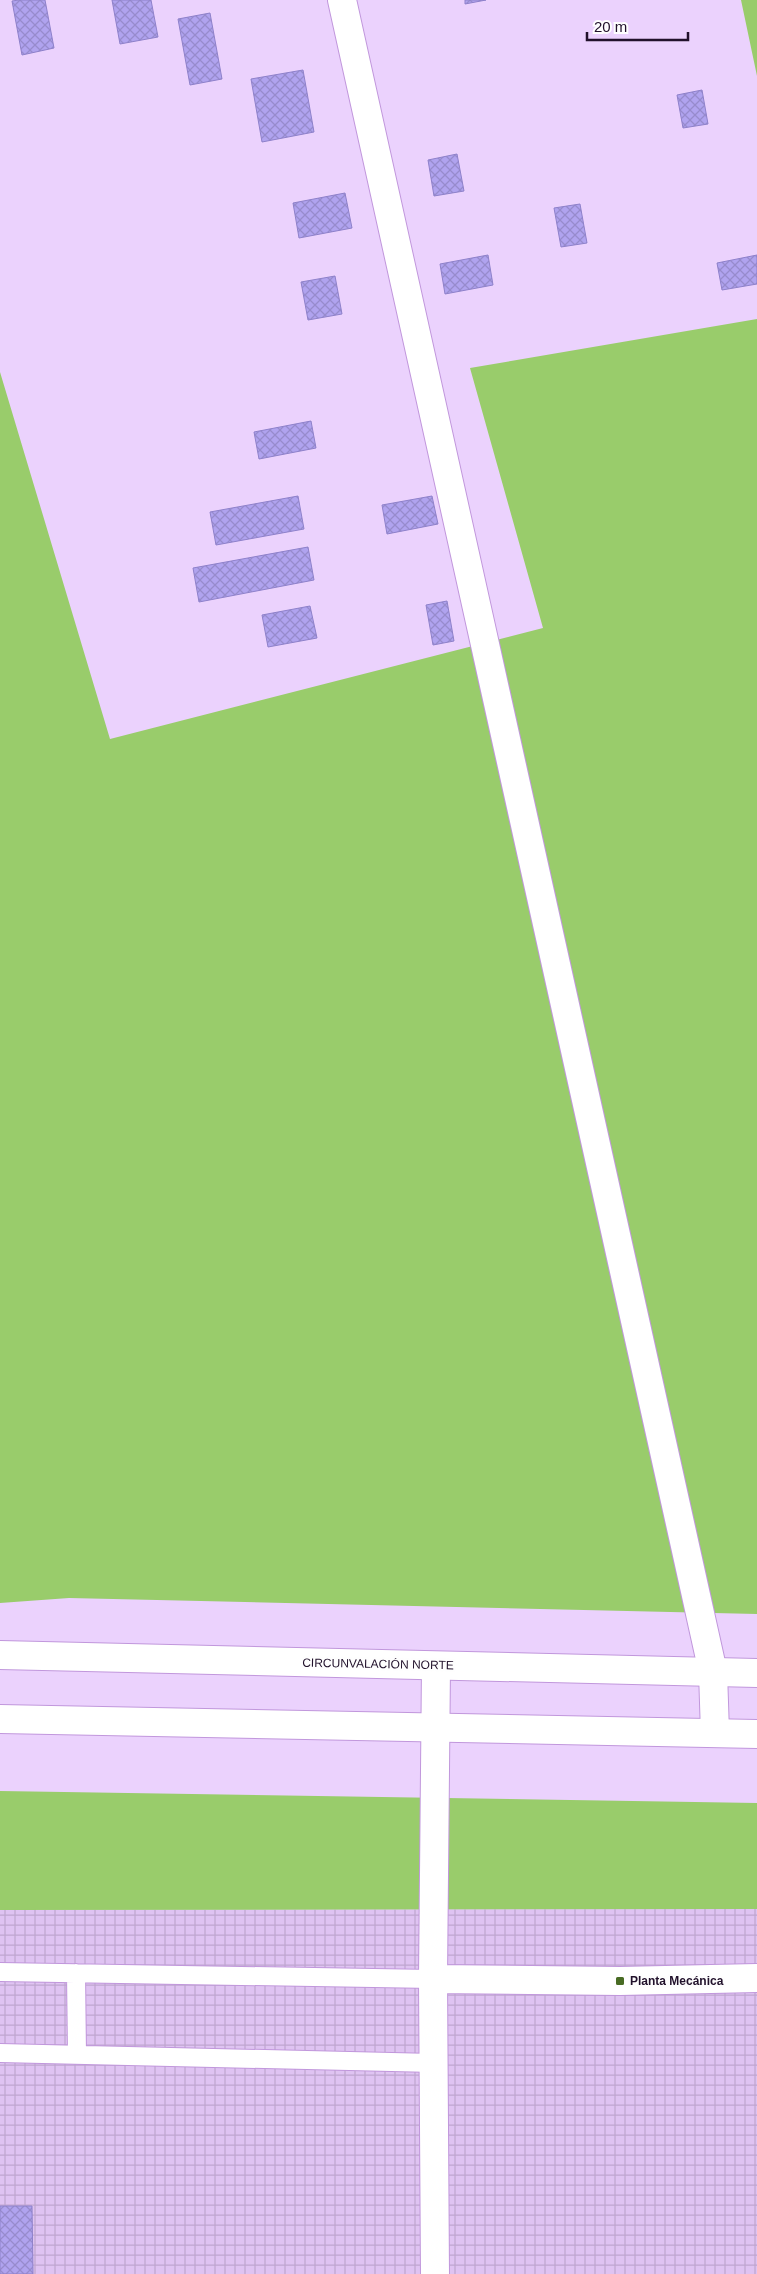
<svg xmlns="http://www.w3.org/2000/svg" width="757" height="2274" font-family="Arial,sans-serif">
  <defs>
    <pattern id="industrial-grid" width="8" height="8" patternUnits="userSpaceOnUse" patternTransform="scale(1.25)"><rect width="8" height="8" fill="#dfc3f2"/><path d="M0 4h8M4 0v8" fill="none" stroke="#bfa6d0"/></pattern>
    <pattern id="building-cross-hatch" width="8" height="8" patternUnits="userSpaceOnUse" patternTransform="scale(1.25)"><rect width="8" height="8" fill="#b0a3ef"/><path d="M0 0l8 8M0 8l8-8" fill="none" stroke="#978bcd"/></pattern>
  </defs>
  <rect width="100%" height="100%" fill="#ebd2fd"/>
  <path fill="url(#industrial-grid)" d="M757,1909v365h-757v-364z"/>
  <path fill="#99cc6b" d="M741,0h16v76z
    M757,319v1295l-688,-16 -69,5v-1231l110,367 433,-111 -73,-260z
    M0,1791l757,12v106l-757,1z"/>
  <path fill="url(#building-cross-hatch)" stroke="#8e81ca" d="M19,0h26l9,48 -32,7 -10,-54z
    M112,0h39l7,37 -38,7z
    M465,0h21l-21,4z
    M210,13l12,66 -32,6 -12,-66z
    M303,70l11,62 -52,10 -11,-63z
    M702,90l6,34 -25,4 -6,-33z
    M457,154l7,37 -30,5 -6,-36z
    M345,193l7,35 -53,10 -6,-35z
    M580,204l7,39 -26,4 -7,-39z
    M488,255l5,30 -48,9 -5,-30z
    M757,255v29l-35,6 -5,-27z
    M335,276l7,38 -34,6 -7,-38z
    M311,421l5,27 -57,11 -5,-27z
    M298,496l6,33 -88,16 -6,-33z
    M432,496l6,28 -51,10 -5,-29z
    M308,547l6,33 -115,22 -6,-34z
    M447,601l7,40 -21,4 -7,-40z
    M310,606l7,32 -49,9 -6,-32z
    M0,2206h32l1,68h-33z"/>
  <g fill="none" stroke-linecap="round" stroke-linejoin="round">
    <defs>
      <path id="lane" d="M0,1972l433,7
        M76,1973l1,81
        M0,2053l434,10"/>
      <path id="street" d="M342,0l371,1672 2,61
        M433,1979l187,2 137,-3
        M435,2274l-2,-295 3,-313"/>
      <path id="highway" d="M0,1655l757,18
        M0,1719l757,15"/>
    </defs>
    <use href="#lane" stroke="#c197dc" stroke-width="20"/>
    <use href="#street" stroke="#c197dc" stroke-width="30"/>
    <use href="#highway" stroke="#c197dc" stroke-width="30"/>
    <use href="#lane" stroke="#fff" stroke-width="18"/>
    <use href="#street" stroke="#fff" stroke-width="28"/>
    <use href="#highway" stroke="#fff" stroke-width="28"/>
  </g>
  <rect fill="#486b23" stroke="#fefefe" stroke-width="2" x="615" y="1976" width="10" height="10" rx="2.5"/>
  <g text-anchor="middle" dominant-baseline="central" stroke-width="5" stroke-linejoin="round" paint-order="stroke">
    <g font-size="12" fill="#21112b" stroke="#fefefe">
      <text transform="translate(378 1664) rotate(1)">CIRCUNVALACIÓN NORTE</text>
    </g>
    <g font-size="12" font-weight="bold" fill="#21112b" stroke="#fefefe" text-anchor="start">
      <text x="630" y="1981">Planta Mecánica</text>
    </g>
  </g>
  <path d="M587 32v8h101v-8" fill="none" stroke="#21112b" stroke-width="2.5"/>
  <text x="594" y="32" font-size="15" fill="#21112b" stroke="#fefefe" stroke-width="4" paint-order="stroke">20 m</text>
</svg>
